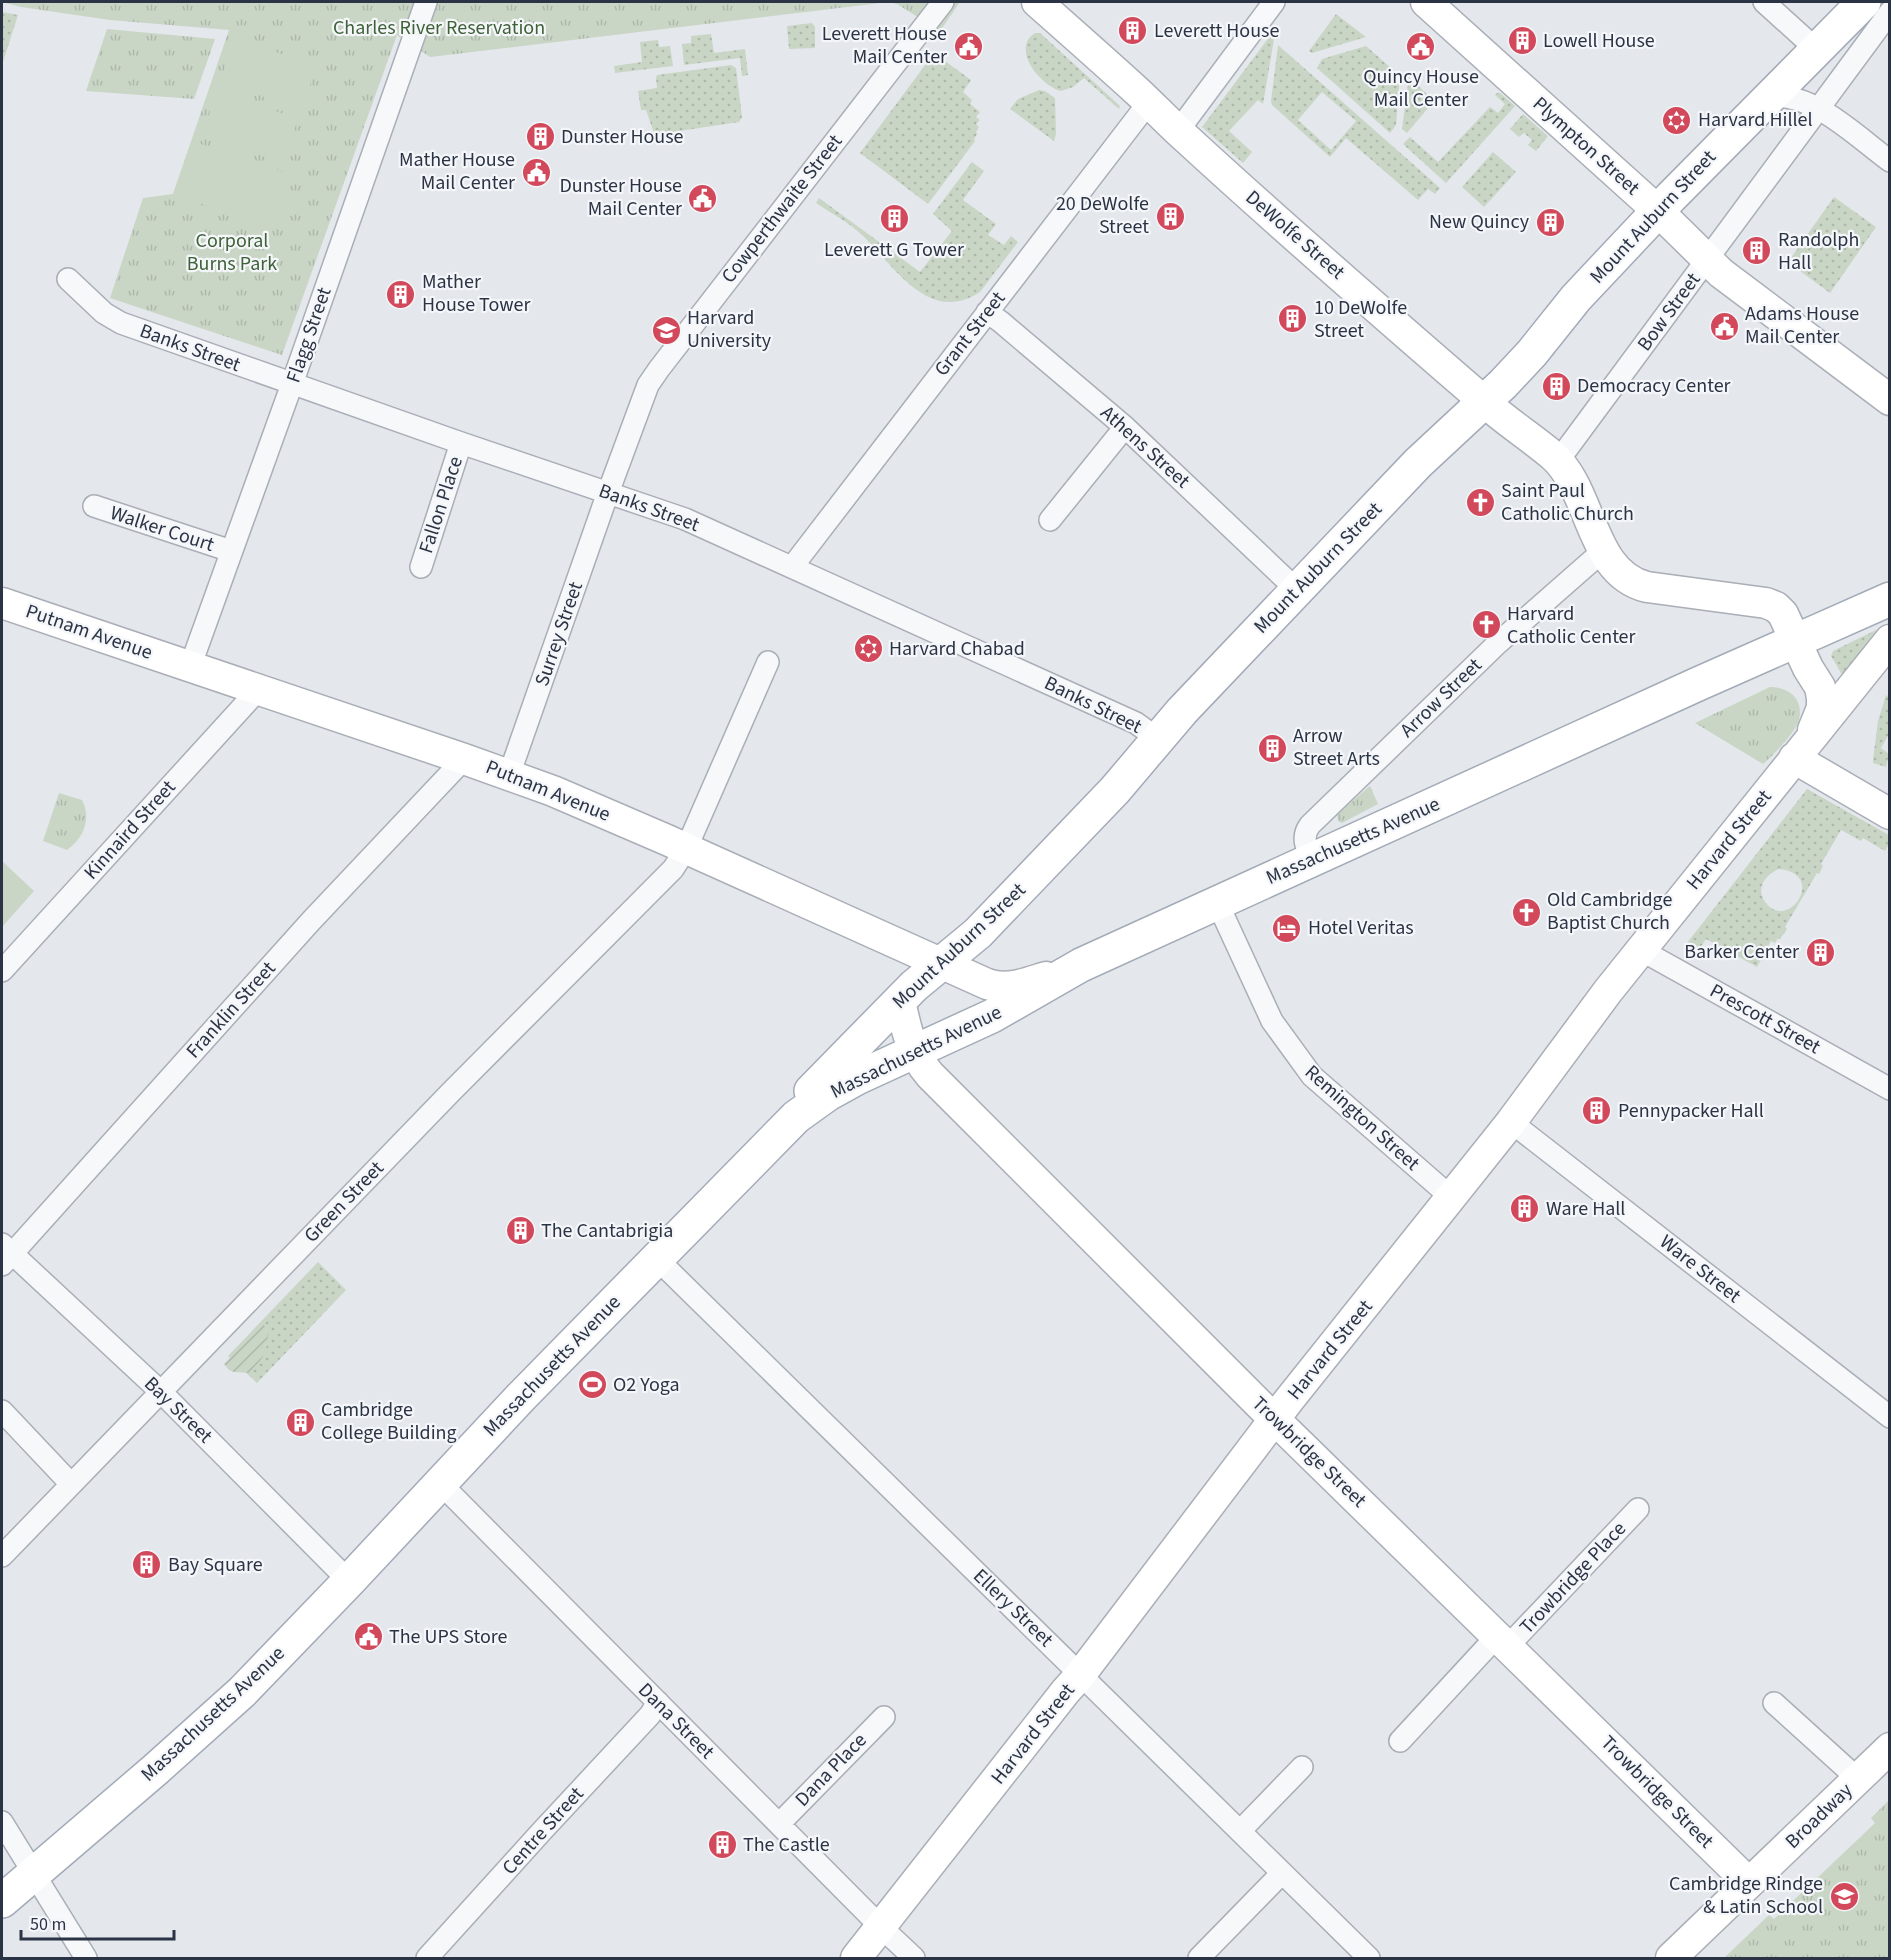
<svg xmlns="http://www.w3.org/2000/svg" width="1891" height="1960" font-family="'Source Sans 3',sans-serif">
  <defs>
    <pattern id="grass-dots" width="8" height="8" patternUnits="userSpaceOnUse" patternTransform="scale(1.5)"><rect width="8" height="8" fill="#c9d6c5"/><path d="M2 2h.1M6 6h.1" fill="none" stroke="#adb8ab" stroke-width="1.8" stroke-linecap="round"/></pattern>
    <pattern id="park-tufts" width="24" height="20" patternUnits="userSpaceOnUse" patternTransform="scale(1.5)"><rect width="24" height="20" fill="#c9d6c5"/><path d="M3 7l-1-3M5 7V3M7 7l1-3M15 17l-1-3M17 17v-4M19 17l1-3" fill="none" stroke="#adb8ab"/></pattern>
    <pattern id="garden-furrows" width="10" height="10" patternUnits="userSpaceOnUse" patternTransform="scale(1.5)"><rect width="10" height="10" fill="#c9d6c5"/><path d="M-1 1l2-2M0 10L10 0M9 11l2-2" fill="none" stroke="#adb8ab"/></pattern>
  </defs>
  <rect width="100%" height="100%" fill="#e4e7ec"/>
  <path fill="url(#grass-dots)" fill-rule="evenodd" d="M2,12l16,3 -16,50z
    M1336,14l30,23 -54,16 -3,-2z
    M812,23l3,4v21l-26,1 -2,-23z
    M1035,33h5l80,73 -1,3 -35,-31 -11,9 -12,4c-20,-5 -51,-42 -26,-58z
    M711,34l3,19 31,-4 3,26 -6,1 -2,-18 -56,7 -2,-21 9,-1v-7z
    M1270,36l4,3 -11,65 -5,-4 -29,31 23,21 -9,11 -41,-36z
    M658,40l1,7 11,-1 3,20 -58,7 -1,-7 28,-4 -2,-20z
    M1278,45l162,143 -5,6 -7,-5 -10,11 -72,-62 -16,19 -58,-52 -1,-4zM1322,92l34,29 -25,29 -33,-30z
    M1366,46l34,30 -4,49 -6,8 -73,-65 5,-9z
    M934,53l37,27 -8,12 9,8 -2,4 10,8 -4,5 4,3 -4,4 3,3 -3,5 1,2 -3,5 1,2 -47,63 -68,-51z
    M731,65l5,3 6,49 -3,5 -73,11h-12l-8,-23h-5l-3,-19 19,-3 -1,-10 1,-3z
    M1409,77l25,24 -27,32 -5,-4z
    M1039,90l6,1 10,7 1,36 -2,7 -44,-32 8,-10z
    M1497,93h3l15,13 -69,77 -43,-39 7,-7 28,25 52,-55 8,6 7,-9 -10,-9z
    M1523,114l25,22 -12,15 -8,-6 4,-5 -8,-7 -5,4 -9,-8z
    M1493,152l23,20 -32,35 -22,-20z
    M972,162l12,9 -21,29 33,24 -8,11 16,10 7,-9 7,6 -38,50c-52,34 -86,-27 -119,-58 -13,-12 -30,-21 -45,-31l3,-5 101,74 32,-41 -19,-17z
    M1834,197l42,30 -46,66 -42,-31z
    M1878,629h3l-37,49 -13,-22 2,-5z
    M1886,695l3,2v37l-8,14 8,6 -3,13 -13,-4v-3l5,-39z
    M1807,789l82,46v9l-4,7 -22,-13 -2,3 -20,-11 -20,34 2,2 -4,8 -2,-1 -32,54 2,2 -7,10 -2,-1 -3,5 -4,-2 -14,26 -51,-28 -9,14 -13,-6zM1779,869c49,5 9,64 -14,33 -10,-14 1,-28 14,-33z
    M318,1262l28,28 -89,93 -29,-27z"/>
  <path fill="url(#park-tufts)" d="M2,2h958l-20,29 -43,-27 -8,-2 -459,55 -33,-22 -115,320 -172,-57 33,-100 30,-4 56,-164 -119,-10 -89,-13z
    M107,29l108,10 -21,60 -108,-8z
    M1770,687c19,0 34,12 29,33 -2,10 -27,37 -36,44l-68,-41z
    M1370,786l8,18 -36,19 -4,-2 -1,-7z
    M59,793l23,7c10,19 1,39 -15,50l-24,-9z
    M1889,1800v158h-165l45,-43 5,4 101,-96 -4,-5z"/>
  <path fill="url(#garden-furrows)" d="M263,1324l5,6c-1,24 -2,25 -19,43l-15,-1 -5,-2 -5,-6z"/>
  <path fill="#c9d6c5" d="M235,38l81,28 -14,44 -82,-28z
    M217,91l81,28 -15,44 -81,-28z
    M192,141l100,34 -18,54 -101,-35z
    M2,861l32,30 -32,36z"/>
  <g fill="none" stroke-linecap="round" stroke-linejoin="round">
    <defs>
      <path id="street" d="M1764,2l53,48
        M1768,97c43,-7 89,40 122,64
        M1178,131l96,-129
        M68,279l36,34 17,10 340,120 224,76 451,204 22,16
        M987,312l14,10 124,105 172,163
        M1558,461l332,-449
        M94,506l137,45
        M1050,520l75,-93
        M421,567l40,-124
        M792,567l357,-465
        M190,667l102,-283 134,-382
        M509,775l96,-274 43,-116 11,-16 284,-367
        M1312,859c-6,-12 -11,-22 -2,-34l188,-182 106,-93
        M1217,902l55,119 40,55 140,122
        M1641,950l249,139
        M2,971l256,-281
        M1511,1122l379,295
        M2,1244l159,148 188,189
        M656,1258l713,700
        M2,1265l309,-344 153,-162
        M2,1411l69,73
        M440,1483l441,444 33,31
        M2,1556l448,-463 223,-224 13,-20 82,-187
        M1508,1646l130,-137
        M1774,1703l84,76
        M1400,1741l97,-105
        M2,1822l84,136
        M779,1824l105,-107
        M1240,1831l62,-64
        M427,1958l115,-127 108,-116 8,-13
        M1199,1958l83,-85"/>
      <path id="secondary" d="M1037,2c34,30 68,60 102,91 16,15 32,32 49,47 100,92 204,182 306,270 19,16 39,29 58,45 41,35 37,118 95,132l119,16 10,4 7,7 25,54 12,19 2,11v10l-9,22
        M1426,2l232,209 63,62 169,127
        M2,603l462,156 89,32 114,49 320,144c21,7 39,-1 59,-7
        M1794,758l96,56
        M900,1001c6,28 11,52 30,74l331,331 488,477
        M856,1958l209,-266 16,-18 208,-274 222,-278 97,-131 282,-351
        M1671,1958l219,-210"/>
      <path id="primary" d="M811,1091l103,-105 64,-53 137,-143 67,-79 236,-248 85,-79 29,-31 44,-55 95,-101 193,-195
        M2,1901l153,-131 87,-78 107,-111 172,-184 275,-280 32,-23 29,-16 135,-62 89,-51 617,-281 192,-85"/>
    </defs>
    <use href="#street" stroke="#a9aeb7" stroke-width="24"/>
    <use href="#secondary" stroke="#a9aeb7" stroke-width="33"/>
    <use href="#primary" stroke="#a3abb8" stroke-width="36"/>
    <use href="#street" stroke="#f7f8fa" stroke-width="21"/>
    <use href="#secondary" stroke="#fff" stroke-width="30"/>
    <use href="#primary" stroke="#fff" stroke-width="33"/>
  </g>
  <defs>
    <symbol id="building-disc" viewBox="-11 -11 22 22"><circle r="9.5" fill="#d1495b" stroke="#f4f6f9"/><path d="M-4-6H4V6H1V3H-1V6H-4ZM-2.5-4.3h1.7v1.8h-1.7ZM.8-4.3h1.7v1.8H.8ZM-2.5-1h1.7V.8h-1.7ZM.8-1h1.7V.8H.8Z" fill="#fff"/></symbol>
    <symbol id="civic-disc" viewBox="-11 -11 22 22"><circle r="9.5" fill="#d1495b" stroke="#f4f6f9"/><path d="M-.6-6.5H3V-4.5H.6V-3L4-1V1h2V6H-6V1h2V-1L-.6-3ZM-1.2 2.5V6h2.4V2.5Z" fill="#fff"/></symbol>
    <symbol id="synagogue-disc" viewBox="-11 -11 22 22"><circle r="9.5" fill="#d1495b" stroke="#f4f6f9"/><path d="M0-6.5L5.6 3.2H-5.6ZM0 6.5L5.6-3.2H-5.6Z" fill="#fff"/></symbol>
    <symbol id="university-disc" viewBox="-11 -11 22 22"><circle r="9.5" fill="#d1495b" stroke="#f4f6f9"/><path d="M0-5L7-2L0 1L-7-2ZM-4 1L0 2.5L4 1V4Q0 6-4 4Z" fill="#fff"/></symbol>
    <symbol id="church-disc" viewBox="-11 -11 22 22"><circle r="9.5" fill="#d1495b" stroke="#f4f6f9"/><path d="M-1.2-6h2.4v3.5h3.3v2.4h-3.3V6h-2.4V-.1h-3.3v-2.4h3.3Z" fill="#fff"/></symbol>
    <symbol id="hotel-disc" viewBox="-11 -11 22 22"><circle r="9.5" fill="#d1495b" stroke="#f4f6f9"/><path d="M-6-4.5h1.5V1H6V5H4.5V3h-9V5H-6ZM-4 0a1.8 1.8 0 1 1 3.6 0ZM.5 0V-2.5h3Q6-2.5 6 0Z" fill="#fff"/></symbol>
    <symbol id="stadium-disc" viewBox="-11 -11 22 22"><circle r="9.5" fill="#d1495b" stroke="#f4f6f9"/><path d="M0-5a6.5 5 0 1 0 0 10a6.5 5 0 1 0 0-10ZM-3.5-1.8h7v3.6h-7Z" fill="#fff"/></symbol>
    <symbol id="school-disc" viewBox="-11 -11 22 22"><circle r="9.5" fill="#d1495b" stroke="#f4f6f9"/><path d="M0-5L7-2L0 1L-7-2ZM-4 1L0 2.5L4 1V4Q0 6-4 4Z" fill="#fff"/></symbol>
  </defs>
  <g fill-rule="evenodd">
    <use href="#building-disc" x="1116" y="14" width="33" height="33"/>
    <use href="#building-disc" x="1506" y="24" width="33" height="33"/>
    <use href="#civic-disc" x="952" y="30" width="33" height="33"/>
    <use href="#civic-disc" x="1404" y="30" width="33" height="33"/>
    <use href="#synagogue-disc" x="1660" y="104" width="33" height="33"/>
    <use href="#building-disc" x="524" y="120" width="33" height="33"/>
    <use href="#civic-disc" x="520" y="156" width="33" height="33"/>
    <use href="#civic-disc" x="686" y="182" width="33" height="33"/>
    <use href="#building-disc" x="1154" y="200" width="33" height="33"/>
    <use href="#building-disc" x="878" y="202" width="33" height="33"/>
    <use href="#building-disc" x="1534" y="206" width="33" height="33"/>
    <use href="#building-disc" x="1740" y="234" width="33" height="33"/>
    <use href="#building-disc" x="384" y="278" width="33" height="33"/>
    <use href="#building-disc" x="1276" y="302" width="33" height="33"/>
    <use href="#civic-disc" x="1708" y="310" width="33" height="33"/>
    <use href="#university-disc" x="650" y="314" width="33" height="33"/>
    <use href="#building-disc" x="1540" y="370" width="33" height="33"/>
    <use href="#church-disc" x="1464" y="486" width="33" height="33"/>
    <use href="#church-disc" x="1470" y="608" width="33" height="33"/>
    <use href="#synagogue-disc" x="852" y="632" width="33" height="33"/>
    <use href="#building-disc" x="1256" y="732" width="33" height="33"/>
    <use href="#church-disc" x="1510" y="896" width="33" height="33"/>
    <use href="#hotel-disc" x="1270" y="912" width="33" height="33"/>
    <use href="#building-disc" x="1804" y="936" width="33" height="33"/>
    <use href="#building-disc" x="1580" y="1094" width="33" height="33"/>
    <use href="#building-disc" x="1508" y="1192" width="33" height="33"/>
    <use href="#building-disc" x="504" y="1214" width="33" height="33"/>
    <use href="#stadium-disc" x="576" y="1368" width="33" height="33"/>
    <use href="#building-disc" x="284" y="1406" width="33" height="33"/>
    <use href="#building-disc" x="130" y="1548" width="33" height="33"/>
    <use href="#civic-disc" x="352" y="1620" width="33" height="33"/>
    <use href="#building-disc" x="706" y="1828" width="33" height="33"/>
    <use href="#school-disc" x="1828" y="1880" width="33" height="33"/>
  </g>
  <g text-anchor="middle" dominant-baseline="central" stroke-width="4.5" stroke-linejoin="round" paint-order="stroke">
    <g font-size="20" fill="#3f6138" stroke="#f4f6f9">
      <text x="439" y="28">Charles River Reservation</text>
      <text x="232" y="241">Corporal<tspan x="232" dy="23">Burns Park</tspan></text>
    </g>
    <g font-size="20" fill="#2b3445" stroke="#f4f6f9" text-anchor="start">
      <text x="1154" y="31">Leverett House</text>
      <text x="947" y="34" text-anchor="end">Leverett House<tspan x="947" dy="23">Mail Center</tspan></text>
      <text x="1543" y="41">Lowell House</text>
      <text x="1421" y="77" text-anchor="middle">Quincy House<tspan x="1421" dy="23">Mail Center</tspan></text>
      <text x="1698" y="120">Harvard Hillel</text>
      <text x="561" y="137">Dunster House</text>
      <text x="515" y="160" text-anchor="end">Mather House<tspan x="515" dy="23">Mail Center</tspan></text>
      <text x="682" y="186" text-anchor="end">Dunster House<tspan x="682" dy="23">Mail Center</tspan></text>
      <text x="1149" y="204" text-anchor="end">20 DeWolfe<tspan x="1149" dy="23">Street</tspan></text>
      <text x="1529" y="222" text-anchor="end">New Quincy</text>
      <text x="1778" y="240">Randolph<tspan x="1778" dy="23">Hall</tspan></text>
      <text x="894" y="250" text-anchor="middle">Leverett G Tower</text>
      <text x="422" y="282">Mather<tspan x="422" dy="23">House Tower</tspan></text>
      <text x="1314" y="308">10 DeWolfe<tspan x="1314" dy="23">Street</tspan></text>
      <text x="1745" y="314">Adams House<tspan x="1745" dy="23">Mail Center</tspan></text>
      <text x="687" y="318">Harvard<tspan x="687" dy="23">University</tspan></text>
      <text x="1577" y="386">Democracy Center</text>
      <text x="1501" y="491">Saint Paul<tspan x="1501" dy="23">Catholic Church</tspan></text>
      <text x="1507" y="614">Harvard<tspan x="1507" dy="23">Catholic Center</tspan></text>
      <text x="889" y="649">Harvard Chabad</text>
      <text x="1293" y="736">Arrow<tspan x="1293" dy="23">Street Arts</tspan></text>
      <text x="1547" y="900">Old Cambridge<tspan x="1547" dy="23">Baptist Church</tspan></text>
      <text x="1308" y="928">Hotel Veritas</text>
      <text x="1799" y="952" text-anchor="end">Barker Center</text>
      <text x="1618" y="1111">Pennypacker Hall</text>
      <text x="1546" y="1209">Ware Hall</text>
      <text x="541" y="1231">The Cantabrigia</text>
      <text x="613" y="1385">O2 Yoga</text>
      <text x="321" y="1410">Cambridge<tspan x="321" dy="23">College Building</tspan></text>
      <text x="168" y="1565">Bay Square</text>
      <text x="389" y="1637">The UPS Store</text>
      <text x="743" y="1845">The Castle</text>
      <text x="1823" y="1884" text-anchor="end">Cambridge Rindge<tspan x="1823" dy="23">&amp; Latin School</tspan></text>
    </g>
    <g font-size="20" fill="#2b3445" stroke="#f4f6f9">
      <text transform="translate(1586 146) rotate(42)">Plympton Street</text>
      <text transform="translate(782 209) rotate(-52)">Cowperthwaite Street</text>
      <text transform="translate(1653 217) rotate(-47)">Mount Auburn Street</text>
      <text transform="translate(1295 235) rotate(41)">DeWolfe Street</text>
      <text transform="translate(1669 312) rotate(-54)">Bow Street</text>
      <text transform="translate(970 334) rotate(-52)">Grant Street</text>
      <text transform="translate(309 335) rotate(-71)">Flagg Street</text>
      <text transform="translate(190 348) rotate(20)">Banks Street</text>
      <text transform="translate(1145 447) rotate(42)">Athens Street</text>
      <text transform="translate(441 505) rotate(-72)">Fallon Place</text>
      <text transform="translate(649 508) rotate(20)">Banks Street</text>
      <text transform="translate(162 529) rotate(18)">Walker Court</text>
      <text transform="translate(1318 568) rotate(-46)">Mount Auburn Street</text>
      <text transform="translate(89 632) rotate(19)">Putnam Avenue</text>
      <text transform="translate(559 634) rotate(-71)">Surrey Street</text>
      <text transform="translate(1441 698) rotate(-44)">Arrow Street</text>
      <text transform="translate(1093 705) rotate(26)">Banks Street</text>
      <text transform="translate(548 791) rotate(22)">Putnam Avenue</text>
      <text transform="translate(130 830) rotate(-48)">Kinnaird Street</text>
      <text transform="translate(1729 840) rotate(-51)">Harvard Street</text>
      <text transform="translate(1353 841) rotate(-24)">Massachusetts Avenue</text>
      <text transform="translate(959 946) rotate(-43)">Mount Auburn Street</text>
      <text transform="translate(231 1010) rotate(-48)">Franklin Street</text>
      <text transform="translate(1765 1019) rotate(29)">Prescott Street</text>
      <text transform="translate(916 1052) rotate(-26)">Massachusetts Avenue</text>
      <text transform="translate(1362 1118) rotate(42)">Remington Street</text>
      <text transform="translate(344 1202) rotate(-46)">Green Street</text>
      <text transform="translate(1700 1269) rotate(38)">Ware Street</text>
      <text transform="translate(1330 1350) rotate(-51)">Harvard Street</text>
      <text transform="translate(552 1366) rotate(-46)">Massachusetts Avenue</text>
      <text transform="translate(178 1410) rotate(44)">Bay Street</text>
      <text transform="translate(1309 1452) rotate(44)">Trowbridge Street</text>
      <text transform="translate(1573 1578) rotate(-47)">Trowbridge Place</text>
      <text transform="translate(1013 1608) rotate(44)">Ellery Street</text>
      <text transform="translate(213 1714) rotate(-43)">Massachusetts Avenue</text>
      <text transform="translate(676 1721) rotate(45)">Dana Street</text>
      <text transform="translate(1033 1734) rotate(-52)">Harvard Street</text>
      <text transform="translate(831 1770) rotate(-46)">Dana Place</text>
      <text transform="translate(1657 1792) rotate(45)">Trowbridge Street</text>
      <text transform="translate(1819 1816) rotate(-44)">Broadway</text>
      <text transform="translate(543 1831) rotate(-48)">Centre Street</text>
    </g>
  </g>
  <rect width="1891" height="1960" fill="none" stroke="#2b3445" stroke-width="6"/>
  <path d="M21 1930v9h153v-9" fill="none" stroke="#2b3445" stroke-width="3"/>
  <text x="30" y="1930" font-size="18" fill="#2b3445" stroke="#f4f6f9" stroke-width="4.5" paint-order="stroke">50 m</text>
</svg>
